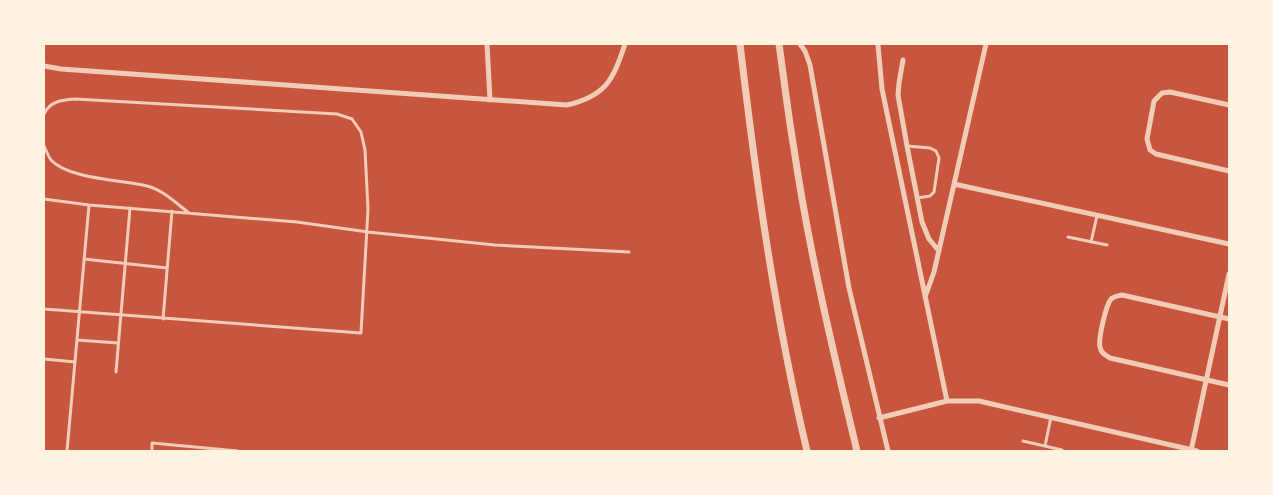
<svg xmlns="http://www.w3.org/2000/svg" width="1273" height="495" font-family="'Alegreya Sans',sans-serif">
  <rect width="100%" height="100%" fill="#c8553d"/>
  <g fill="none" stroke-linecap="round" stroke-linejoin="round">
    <path stroke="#f1ccb7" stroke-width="3" d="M44,114c6,-13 18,-14 31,-15l262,15 15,5 9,13 4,18 3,59 -7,124 -317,-24
      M44,146c2,4 4,10 7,14 17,19 72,20 96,26 16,4 29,17 42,27
      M907,146l23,2 6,3 3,7 -5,34 -4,4 -13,2
      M44,199l45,6 208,17 71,10 127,13 134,7
      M1068,237l39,8
      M1091,242l6,-26
      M84,259l83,9
      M163,319l9,-108
      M77,340l41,3
      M44,359l31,3
      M116,372l14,-164
      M1023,441l39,9
      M1045,446l6,-29
      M67,451l22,-246
      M152,451v-8l86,8"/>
    <path stroke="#f1ccb7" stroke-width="5" d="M487,44l3,56
      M800,44l5,7 5,14 39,223 39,163
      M878,45l4,44 65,312
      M903,60l-4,23 -1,12 9,51 15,76 7,17 10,12
      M44,66l17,3 506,36c39,-9 46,-25 58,-61
      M1229,105l-59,-13 -8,1 -8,8 -7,38 3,11 6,4 73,17
      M954,184l275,60
      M925,297l9,-25 52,-228
      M1229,319l-107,-24c-4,1 -8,1 -11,4 -5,6 -13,40 -11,48 1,6 5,8 10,11l119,27
      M879,418l68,-17h32l218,50
      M1191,451l38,-177"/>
    <path stroke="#f1ccb7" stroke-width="7" d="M740,44c16,136 35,273 67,407
      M779,44c5,35 9,70 15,105 15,102 39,202 63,302"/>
  </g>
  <rect width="1273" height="495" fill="none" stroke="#fff3e0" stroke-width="90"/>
</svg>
